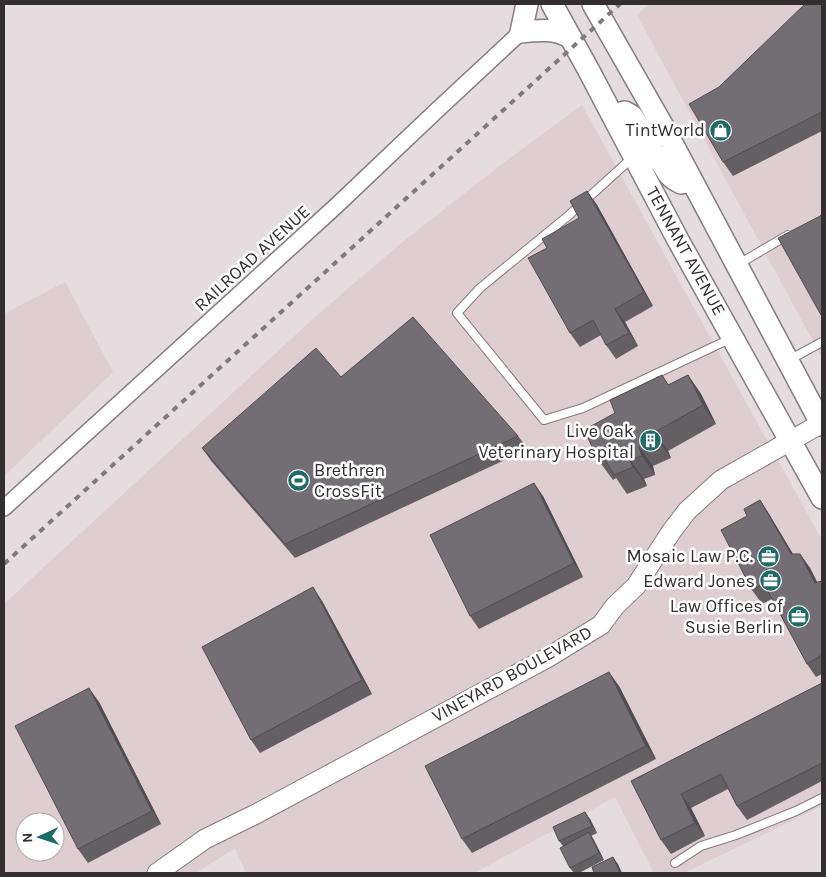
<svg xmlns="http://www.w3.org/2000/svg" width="826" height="877" font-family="Karla,sans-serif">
  <rect width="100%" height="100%" fill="#e4dcde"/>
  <path fill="#decdd1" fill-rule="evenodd" d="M649,4h173v354l-185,-343z
    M582,105l240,435v266l-138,67h-30l-39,-76 -141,76h-228l-11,-25 -39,25h-192v-269l312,-288 84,-72 102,-80zM25,822h30v30h-30z
    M65,282l48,90 -109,104v-162z"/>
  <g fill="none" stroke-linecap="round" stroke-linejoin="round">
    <defs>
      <path id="service" d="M632,158l-64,58 -88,72 -23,25 87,107 39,-12 147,-69
        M737,265l51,-30
        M789,360l33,-18
        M675,863l26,-17 35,-11 60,-24 26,-13"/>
      <path id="minor" d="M4,508l331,-301 99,-94 87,-81"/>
      <path id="tertiary" d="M157,873l48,-34 51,-25 291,-156 54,-33 14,-19 21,-20 35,-54 16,-21 34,-31 101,-57"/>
      <path id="secondary" d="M527,4l-6,28c18,-2 35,-4 50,6
        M552,4l36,65 90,171 144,258
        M593,4l72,126 157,295
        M612,115l13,-3 7,4 12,18 5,3h6l10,-7
        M634,156c19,-14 25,4 34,17 3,5 8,7 13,10l11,-2"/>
    </defs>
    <use href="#service" stroke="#847c7e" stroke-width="10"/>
    <use href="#minor" stroke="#847c7e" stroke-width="18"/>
    <use href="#tertiary" stroke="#847c7e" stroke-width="21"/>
    <use href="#secondary" stroke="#847c7e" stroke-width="24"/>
    <use href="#service" stroke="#fff" stroke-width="8"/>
    <use href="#minor" stroke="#fff" stroke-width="15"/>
    <use href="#tertiary" stroke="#fff" stroke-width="19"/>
    <use href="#secondary" stroke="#fff" stroke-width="21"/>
    <path stroke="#807a7b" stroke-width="4" stroke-dasharray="6 6" stroke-linecap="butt" d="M4,564l616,-560"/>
  </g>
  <path fill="#635f63" d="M822,4v127l-89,45 -10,-14 -4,-75z
    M587,191l10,14 56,101 -28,16 13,24 -22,13 -10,-14 -5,-10 -21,12 -10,-14 -23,-85 32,-30z
    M662,375l7,10 19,-10 13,19 15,30 -48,27 3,7 -18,8 2,9 -11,4 3,7 -20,8 -11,-16 -3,2 -14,-19 16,-48z
    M518,436l10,13 -233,109 -83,-96 -10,-14z
    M543,496l40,81 -104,52 -9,-13z
    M760,500l9,14 24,40h7l10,14 7,14 5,1v91l-6,3 -9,-13 -35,-65 -10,5 -10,-14 -5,-74z
    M322,601l50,93 -112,59 -9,-13z
    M822,683v98l-75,39 -10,-14 -9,-17 -37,19 14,28 -34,18 -10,-14 -30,-59z
    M619,686l37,73 -184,94 -10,-14z
    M99,702l62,122 -73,39 -10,-14z
    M590,819l7,14 -6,3 13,24 -25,13h-5l-4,-5 -7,-22 -4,-5z"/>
  <path fill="#504d50" d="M587,191l10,14 56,101 -9,-14z
    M615,309l10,13 13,24 -9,-13z
    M688,375l13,19 15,30 -13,-19z
    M655,432l13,19 3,7 -14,-19z
    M639,447l14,19 2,9 -13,-19z
    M630,460l14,19 3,7 -14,-19z
    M534,483l9,13 40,81 -9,-14z
    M760,500l9,14 32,54 -10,-14z
    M800,554l10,14 12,24 -7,-9z
    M313,587l9,14 50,93 -10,-14z
    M609,672l10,14 37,73 -10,-13z
    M89,688l10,14 62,122 -9,-13z
    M681,794l10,14 14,28 -10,-13z
    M585,812l5,7 7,14 -5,-7z
    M589,832l5,8 10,20 -5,-7z
    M613,857l5,7 4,9h-2z"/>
  <path fill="#736e73" stroke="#504d50" d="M805,4h17v108l-99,50 -34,-58 30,-17z
    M587,191l57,101 -29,17 14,24 -23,12 -13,-25 -23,13 -42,-75 19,-10 -5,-9 37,-21 -9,-17z
    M822,215v99l-1,1 -43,-77z
    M413,317l105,119 -233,108 -83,-96 114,-100 25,29z
    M662,375l6,10 20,-10 15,30 -48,27 2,7 -18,8 3,9 -12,4 3,7 -19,8 -10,-17 -5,3 -15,-31 31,-17 -5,-13z
    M534,483l40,80 -104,53 -40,-81z
    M760,500l31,54h9l15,29 6,-2 1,3v71l-15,9 -43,-80 -12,6 -31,-60 26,-14 -3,-7z
    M313,587l49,93 -111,60 -49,-93z
    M609,672l37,74 -184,93 -37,-73z
    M822,683v80l-85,43 -16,-32 -40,20 14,29 -34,17 -30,-59z
    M89,688l63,123 -74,38 -63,-123z
    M585,812l7,14 -33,15 -6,-14z
    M589,832l10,21 -29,15 -10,-20z
    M613,857l7,16h-26l-2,-6z"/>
  <defs>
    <symbol id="shop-disc" viewBox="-11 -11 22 22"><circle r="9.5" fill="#1e6a67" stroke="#fff"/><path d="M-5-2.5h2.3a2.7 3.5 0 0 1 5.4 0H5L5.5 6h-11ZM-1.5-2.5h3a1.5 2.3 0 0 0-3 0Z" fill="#fff"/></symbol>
    <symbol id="building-disc" viewBox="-11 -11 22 22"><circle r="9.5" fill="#1e6a67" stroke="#fff"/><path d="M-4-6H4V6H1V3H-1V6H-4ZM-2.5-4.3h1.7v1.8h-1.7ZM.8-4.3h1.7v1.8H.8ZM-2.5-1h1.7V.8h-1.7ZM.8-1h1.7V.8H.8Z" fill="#fff"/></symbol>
    <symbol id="stadium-disc" viewBox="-11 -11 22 22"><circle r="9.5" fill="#1e6a67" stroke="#fff"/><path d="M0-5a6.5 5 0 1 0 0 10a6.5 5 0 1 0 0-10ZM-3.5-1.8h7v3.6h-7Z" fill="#fff"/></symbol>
    <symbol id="office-disc" viewBox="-11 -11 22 22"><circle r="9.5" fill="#1e6a67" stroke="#fff"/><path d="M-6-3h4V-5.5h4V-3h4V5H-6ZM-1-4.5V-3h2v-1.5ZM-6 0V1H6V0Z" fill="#fff"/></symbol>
  </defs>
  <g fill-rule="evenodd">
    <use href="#shop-disc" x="708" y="118" width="25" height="25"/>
    <use href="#building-disc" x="638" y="428" width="25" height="25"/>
    <use href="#stadium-disc" x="286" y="468" width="25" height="25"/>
    <use href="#office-disc" x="756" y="544" width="25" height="25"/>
    <use href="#office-disc" x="758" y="568" width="25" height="25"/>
    <use href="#office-disc" x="786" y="604" width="25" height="25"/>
  </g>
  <g text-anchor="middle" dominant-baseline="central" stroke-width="5" stroke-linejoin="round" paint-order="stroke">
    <g font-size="18" fill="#332f30" stroke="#fff" text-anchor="end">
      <text x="705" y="130">TintWorld</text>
      <text x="634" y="431">Live Oak<tspan x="634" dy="21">Veterinary Hospital</tspan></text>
      <text x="314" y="470" text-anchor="start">Brethren<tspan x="314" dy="21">CrossFit</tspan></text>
      <text x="753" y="556">Mosaic Law P.C.</text>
      <text x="755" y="581">Edward Jones</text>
      <text x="783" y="606">Law Offices of<tspan x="783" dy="21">Susie Berlin</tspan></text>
    </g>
    <g font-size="18" fill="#332f30" stroke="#fff">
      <text transform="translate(686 251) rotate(61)">TENNANT AVENUE</text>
      <text transform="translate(252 258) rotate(-42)">RAILROAD AVENUE</text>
      <text transform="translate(512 674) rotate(-29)">VINEYARD BOULEVARD</text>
    </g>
  </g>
  <rect width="826" height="877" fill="none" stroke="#332f30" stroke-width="10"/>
  <g transform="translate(40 837) rotate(267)"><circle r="24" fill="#ffffff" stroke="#adacac"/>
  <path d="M0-4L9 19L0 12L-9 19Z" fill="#1e6a67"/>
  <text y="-8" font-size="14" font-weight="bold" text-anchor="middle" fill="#332f30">N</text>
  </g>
</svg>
